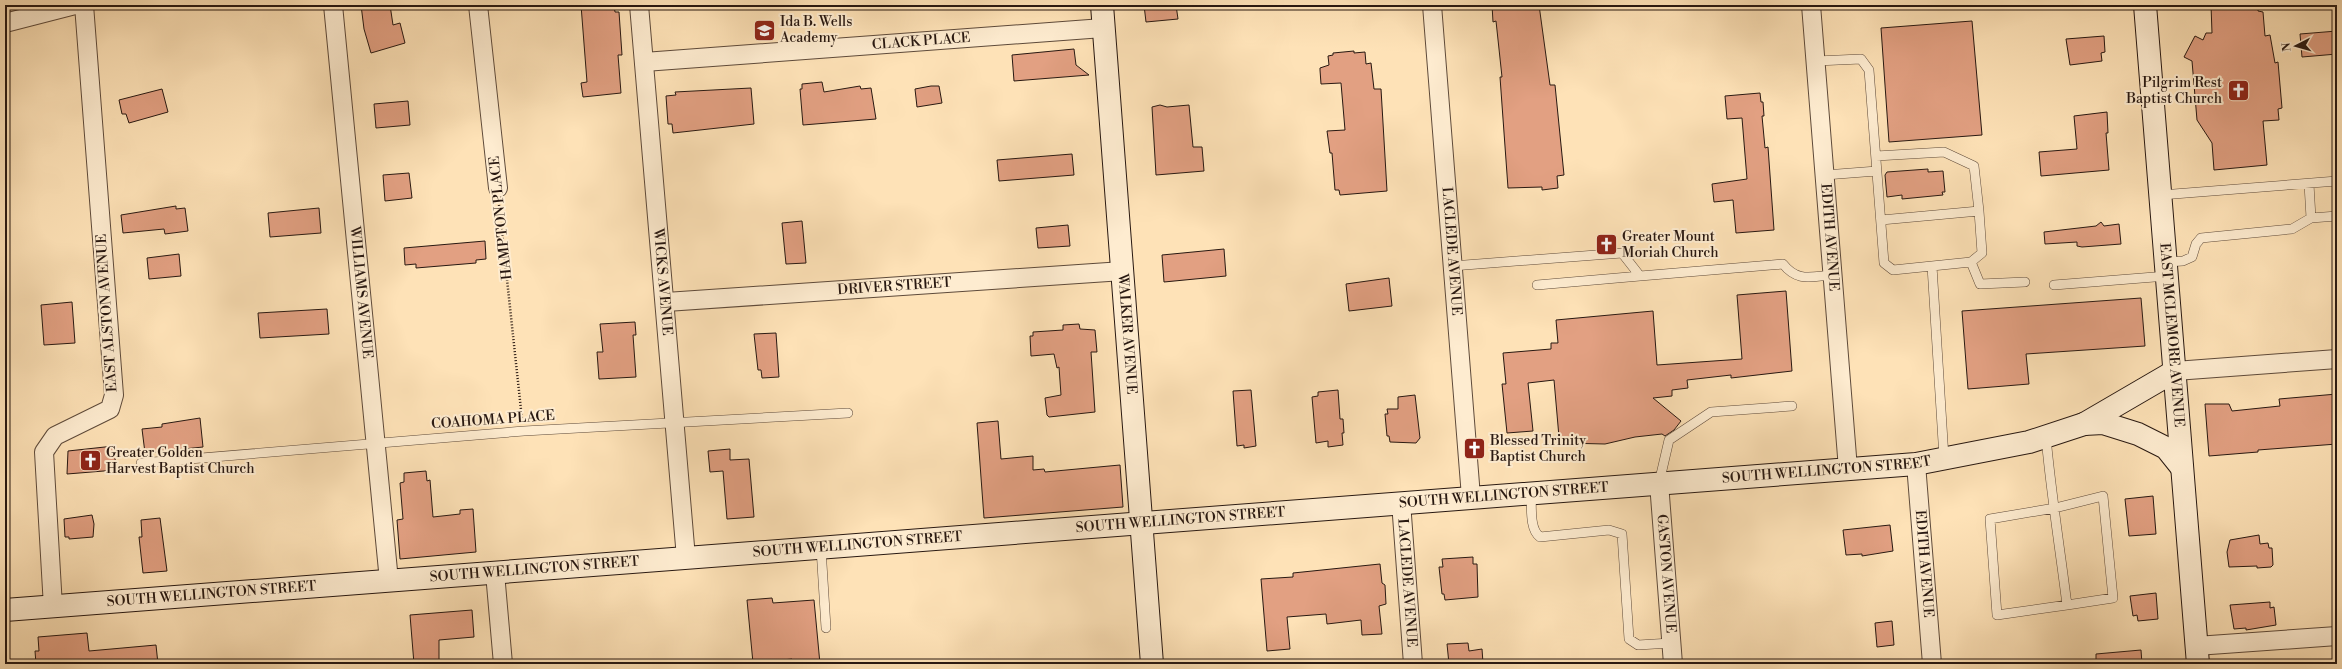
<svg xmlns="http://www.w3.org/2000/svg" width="2342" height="669" font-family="'Libre Bodoni',serif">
  <rect width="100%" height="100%" fill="#fee2b7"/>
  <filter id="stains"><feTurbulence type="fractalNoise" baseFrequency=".005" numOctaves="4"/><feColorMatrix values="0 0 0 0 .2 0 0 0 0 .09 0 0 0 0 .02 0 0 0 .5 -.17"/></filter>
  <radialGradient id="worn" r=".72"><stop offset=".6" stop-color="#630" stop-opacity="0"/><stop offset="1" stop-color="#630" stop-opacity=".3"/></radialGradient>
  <path fill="#e2a082" stroke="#281811" d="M361,5h29l3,20 7,-2 5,20 -34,10 -7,-24z
    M581,5h33l1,7h4l3,43h-4l3,38 -38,4 -2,-14 6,-1z
    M1144,5h32l2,14 -32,3z
    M1492,5h47l11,80h5l9,90 -7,1 1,12 -16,2v-3l-34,1 -8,-111h2l-6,-56 -3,1z
    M2211,5h47v6l5,1 2,24 5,-1 5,28 3,-1 4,46 -4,1 1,11 -16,1 4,44 -53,5 -2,-27 -15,-23 -5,-59 -8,-4 11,-21 8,4 3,-7h6z
    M1972,21l10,114 -93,7 -8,-114z
    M2337,31v23l-35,3 -2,-23z
    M2104,36l1,16 -4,1 1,8 -32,4 -4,-26z
    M1074,49l2,16 13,10 -75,6 -2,-26z
    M1354,51v2l11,-1 1,12 5,-1 3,26h7l6,102 -47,4 -1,-5h-4l-3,-37h-2l-3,-22 18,-1 -4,-47 -20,1 -1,-14v-2l9,-3 -1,-9 5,-1v-2z
    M822,82l2,10 36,-6 1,3 10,-1 5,31 -73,6 -3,-36h2v-5z
    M931,86h8l3,17 -25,4 -2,-18z
    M751,88l3,36 -81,9 -1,-9h-4l-2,-28 10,-1 -1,-3z
    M162,89l6,23 -39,11 -3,-9h-4l-3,-14z
    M1760,93l1,9h2l1,14h-2l3,32 3,-1 6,83 -38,3 -3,-33 -19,2 -2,-18 35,-5 -5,-61 -15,1 -2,-23z
    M408,101l2,24 -34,3 -2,-24z
    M1160,105l7,2 22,-2 4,42h9l2,24 -48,4 -4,-68z
    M2107,112l1,21h-2l3,37 -68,6 -2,-24 38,-3 -3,-33z
    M1072,154l2,21 -75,6 -2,-21z
    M1928,169v3l15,-1 2,21h-3l1,3 -41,4v-4l-15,2 -2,-22 2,-3z
    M409,173l3,25 -27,3 -2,-26z
    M176,206v3l9,-1 3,23 -23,3 -1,-5 -41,4 -2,-18z
    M319,208l2,25 -51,4 -2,-24z
    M802,221l4,42 -20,1 -4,-41z
    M2101,222l3,4 15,-2 2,20 -39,3 -5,-1v-4l-32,2 -1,-12 52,-6z
    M1068,225l2,21 -32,2 -2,-20z
    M485,241l1,18 -10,1v3l-60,5v-4l-11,1 -1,-17z
    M1224,249l2,27 -62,6 -2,-27z
    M179,254l2,22 -32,3 -2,-21z
    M1389,278l3,28 -43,5 -3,-27z
    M1786,291l6,80 -61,7v-3l-44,5 1,8 -16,2v6l-19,2 28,23 -7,9 -9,6 -3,-2 -27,3 -30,7 -42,-1 -1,-6h-3l-5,-57 -26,3 5,48 -26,2 -5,-49h4l-3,-31 48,-4v-6h7l-2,-23 97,-9 4,54 85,-6 -5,-64z
    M2141,298l4,48 -119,8 3,30 -61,5 -6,-78z
    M72,302l3,41 -31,2 -3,-40z
    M327,309l2,25 -69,4 -2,-25z
    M635,322l1,13h-3l3,42 -37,2 -2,-27h6l-3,-28z
    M1079,324l1,5 15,1 2,22h-6l4,60 -46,5 -2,-2 -2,-17 16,-3 -2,-28 -2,1 -3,-14 -23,2 -1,-20h3v-4l30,-2v-5z
    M776,333l3,44 -17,1 -1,-8h-3l-4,-36z
    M1251,390l5,56 -12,2v-3l-7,1 -4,-55z
    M1338,390l2,29h3l1,14h-2l1,12 -15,2v-6l-12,2 -4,-46 6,-1v-4z
    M2337,394v50l-79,6v2l-49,4 -4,-52h24l3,7 48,-5 -1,-7z
    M1415,395l5,43 -4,5 -26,-1 -1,-6h-2l-2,-22h3l-1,-5h11v-12z
    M200,418l3,29 -58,6 -3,-24 20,-2v-3z
    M998,421l3,38 32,-3v14l11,-1 1,3 75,-7 3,42 -139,11 -7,-95z
    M114,446l2,24 -49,4 1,-23z
    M730,449v11l19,-1 5,58 -27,2 -4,-48 -13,1 -2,-21z
    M426,471l1,10 3,-1 3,37 27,-3v-4l13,-1 3,43 -76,7 -3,-39 6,-1 -3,-36 4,-1v-9z
    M2153,496l3,38 -27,2 -4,-37z
    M92,515l2,9 -1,13 -24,2v-2h-4l-1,-18z
    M160,518l7,53 -24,2 -4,-36h3l-1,-17z
    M1890,525l3,26 -31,5v-2l-16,1 -3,-25z
    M2259,535l1,9 8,-1 1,5h3l1,17 -2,2 -14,1v-2l-28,1 -2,-15 3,-12z
    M1473,557v7h4l1,33 -33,3 -1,-6h-2l-3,-27h4l-1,-8z
    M1380,564l2,19 3,2 1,19 -7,2 3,28 -20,1 -1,-15 -34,4 -1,-10 -39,3 3,32 -23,2 -6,-72 32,-2v-4z
    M2156,593l2,26 -20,2 -1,-6 -4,1 -3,-20z
    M772,598l1,5 41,-3 6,64h-27l-1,-5 -39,4 -6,-63z
    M2270,602v6l4,-1 2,18 -30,5v-2l-12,1 -4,-24z
    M472,610l2,27 -35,3v24h-25l-4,-49z
    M1892,621l2,24 -17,2 -2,-24z
    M87,633l2,18 67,-6 2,19h-122l-1,-13h4l-1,-14z
    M1468,643l1,8 13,-2 1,14 -34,1 -2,-20z
    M2141,650l1,14h-46v-10z"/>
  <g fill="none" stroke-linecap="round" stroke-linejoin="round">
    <defs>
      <path id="lane" d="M1816,61l45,-2 8,11 15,193 9,7 78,-8 11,-9 -3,-42
        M1876,156l68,-4 30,14 5,45 -98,9
        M1825,175l52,-4
        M2309,184l2,34 26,-2
        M2161,195l176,-14
        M1971,262l9,22 45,-2
        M2166,262l17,-1 9,-4 4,-13 5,-6 91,-9 19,-11
        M1452,266l170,-13 18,23 143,-12c15,19 29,12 50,11
        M1932,266l12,192
        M1537,285l103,-9
        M2054,285l113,-9
        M2046,437c5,56 14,112 21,168l-70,10 -7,-96 65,-11 48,-12 10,102 -46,7
        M141,463l383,-32 324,-18
        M1659,483l10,-43 42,-28 81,-6
        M1531,493c1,13 -2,36 9,44l69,-7 13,4 7,105 9,6 33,-2
        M821,548l5,80"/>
      <g id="street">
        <path id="s1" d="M333,5l56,576"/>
        <path d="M478,5l20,183"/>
        <path id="s2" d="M639,5l47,553"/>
        <path id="s3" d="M1432,5l39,492"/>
        <path id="s4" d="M1811,5l37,464"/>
        <path d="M5,23l70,-18"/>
        <path id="s5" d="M644,62l459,-34"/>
        <path id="s6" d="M666,302l457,-31"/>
        <path d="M2175,371l162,-12"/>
        <path id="s7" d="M1916,464l16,200"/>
        <path id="s8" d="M1659,483l14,181"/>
        <path id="s9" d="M1401,502l12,162"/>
        <path d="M495,573l8,91"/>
        <path d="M53,607l-9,-155 11,-16 55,-27 4,-14 -30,-390"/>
        <path d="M2196,646l141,-10"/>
      </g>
      <g id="secondary">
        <path id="s10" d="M1102,5l50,659"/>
        <path id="s11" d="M2145,5l53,659"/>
        <path d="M2084,424l19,-1 35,11 28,14 16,20"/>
        <path id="s12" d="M5,610l1911,-146 113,-22 55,-18 91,-53"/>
      </g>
    </defs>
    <use href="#lane" stroke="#5e4a3a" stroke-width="10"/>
    <use href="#street" stroke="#5e4a3a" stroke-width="20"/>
    <use href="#secondary" stroke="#281811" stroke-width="24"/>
    <path stroke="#281811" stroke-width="2.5" stroke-dasharray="1 2" stroke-linecap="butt" d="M499,205l23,214"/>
    <use href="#lane" stroke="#feecd0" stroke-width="9"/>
    <use href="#street" stroke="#feecd0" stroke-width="18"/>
    <use href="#secondary" stroke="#feecd0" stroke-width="22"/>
  </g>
  <defs>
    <symbol id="school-square" viewBox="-11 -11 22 22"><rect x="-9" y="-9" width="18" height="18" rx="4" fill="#8f2418" stroke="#feecd0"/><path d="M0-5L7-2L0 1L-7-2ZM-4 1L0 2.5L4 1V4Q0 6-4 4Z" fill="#fff"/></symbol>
    <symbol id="church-square" viewBox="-11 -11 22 22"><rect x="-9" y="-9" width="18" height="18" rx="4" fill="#8f2418" stroke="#feecd0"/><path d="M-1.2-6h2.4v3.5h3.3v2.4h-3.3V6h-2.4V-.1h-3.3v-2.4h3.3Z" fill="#fff"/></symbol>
  </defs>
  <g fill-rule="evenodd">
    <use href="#school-square" x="752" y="18" width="25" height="25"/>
    <use href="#church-square" x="2226" y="78" width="25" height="25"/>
    <use href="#church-square" x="1594" y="232" width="25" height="25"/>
    <use href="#church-square" x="1462" y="436" width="25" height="25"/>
    <use href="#church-square" x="78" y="448" width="25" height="25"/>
  </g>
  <g text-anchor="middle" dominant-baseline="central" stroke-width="4" stroke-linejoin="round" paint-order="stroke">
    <g font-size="14" fill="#281811" stroke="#feecd0" text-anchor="start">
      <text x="780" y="22">Ida B. Wells<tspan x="780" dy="16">Academy</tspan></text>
      <text x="2222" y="83" text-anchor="end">Pilgrim Rest<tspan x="2222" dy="16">Baptist Church</tspan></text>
      <text x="1622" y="237">Greater Mount<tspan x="1622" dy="16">Moriah Church</tspan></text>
      <text x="1490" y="441">Blessed Trinity<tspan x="1490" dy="16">Baptist Church</tspan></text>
      <text x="106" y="453">Greater Golden<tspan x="106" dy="16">Harvest Baptist Church</tspan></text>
    </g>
    <g font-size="14" fill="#281811" stroke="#feecd0">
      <text stroke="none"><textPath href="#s5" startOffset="278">CLACK PLACE</textPath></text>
      <text transform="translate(501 218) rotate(-96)">HAMPTON PLACE</text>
      <text stroke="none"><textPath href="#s4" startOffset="233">EDITH AVENUE</textPath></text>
      <text stroke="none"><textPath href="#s3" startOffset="247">LACLEDE AVENUE</textPath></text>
      <text stroke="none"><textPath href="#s2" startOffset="278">WICKS AVENUE</textPath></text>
      <text stroke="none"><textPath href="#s6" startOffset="229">DRIVER STREET</textPath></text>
      <text stroke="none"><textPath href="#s1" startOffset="289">WILLIAMS AVENUE</textPath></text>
      <text transform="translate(107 313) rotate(-94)">EAST ALSTON AVENUE</text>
      <text stroke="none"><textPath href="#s10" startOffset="330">WALKER AVENUE</textPath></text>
      <text stroke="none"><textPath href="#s11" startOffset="331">EAST MCLEMORE AVENUE</textPath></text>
      <text transform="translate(493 420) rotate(-4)">COAHOMA PLACE</text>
      <text stroke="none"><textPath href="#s12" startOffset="1827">SOUTH WELLINGTON STREET</textPath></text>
      <text stroke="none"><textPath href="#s12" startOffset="1503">SOUTH WELLINGTON STREET</textPath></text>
      <text stroke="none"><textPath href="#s12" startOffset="1179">SOUTH WELLINGTON STREET</textPath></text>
      <text stroke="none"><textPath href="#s12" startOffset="855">SOUTH WELLINGTON STREET</textPath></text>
      <text stroke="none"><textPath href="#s7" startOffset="100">EDITH AVENUE</textPath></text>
      <text stroke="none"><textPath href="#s12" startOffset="531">SOUTH WELLINGTON STREET</textPath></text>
      <text stroke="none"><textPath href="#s8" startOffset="91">GASTON AVENUE</textPath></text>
      <text stroke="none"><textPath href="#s9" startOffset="81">LACLEDE AVENUE</textPath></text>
      <text stroke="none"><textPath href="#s12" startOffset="207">SOUTH WELLINGTON STREET</textPath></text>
    </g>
  </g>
  <rect width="2342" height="669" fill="none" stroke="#fee2b7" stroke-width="20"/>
  <rect x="6" y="6" width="2330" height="657" fill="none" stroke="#281811" stroke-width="2"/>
  <rect x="10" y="10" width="2322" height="649" fill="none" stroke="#281811"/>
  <g transform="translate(2296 46) rotate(264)" stroke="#feecd0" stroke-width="3" paint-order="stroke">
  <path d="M0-3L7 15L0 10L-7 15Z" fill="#281811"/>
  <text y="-6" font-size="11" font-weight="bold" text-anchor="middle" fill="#281811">N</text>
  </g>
  <rect width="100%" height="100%" filter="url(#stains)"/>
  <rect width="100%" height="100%" fill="url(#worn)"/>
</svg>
